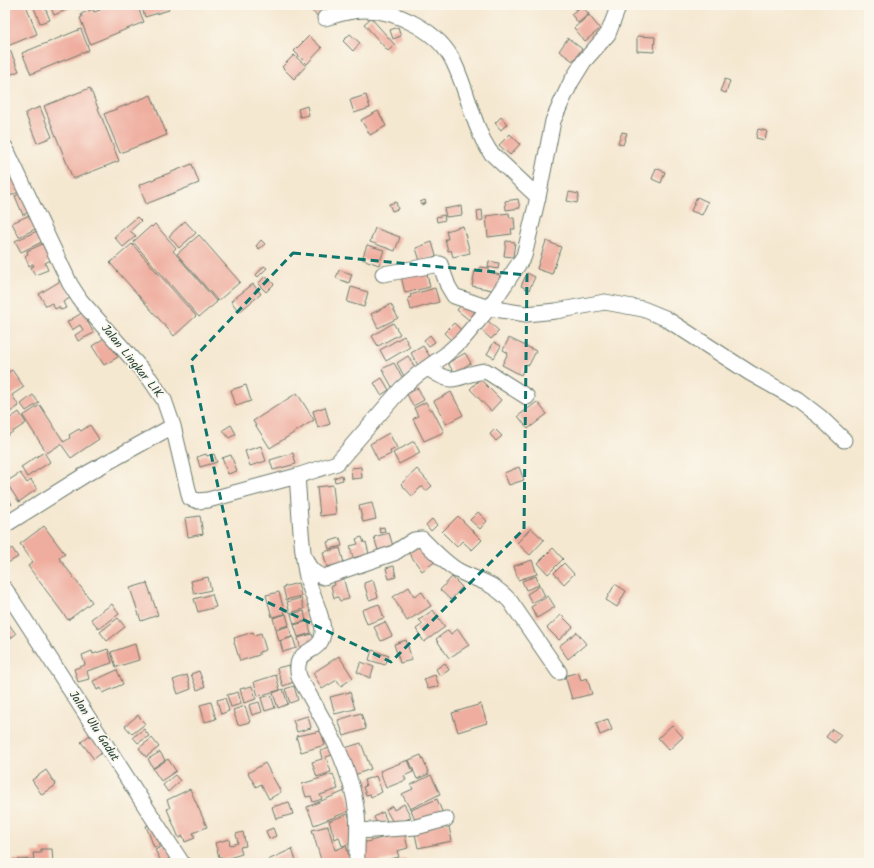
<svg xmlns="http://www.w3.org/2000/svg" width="874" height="868" font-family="Kalam,sans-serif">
  <rect width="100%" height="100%" fill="#fbf7ec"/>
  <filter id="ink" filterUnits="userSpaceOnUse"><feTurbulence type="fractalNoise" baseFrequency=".025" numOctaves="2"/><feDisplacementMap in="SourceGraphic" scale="8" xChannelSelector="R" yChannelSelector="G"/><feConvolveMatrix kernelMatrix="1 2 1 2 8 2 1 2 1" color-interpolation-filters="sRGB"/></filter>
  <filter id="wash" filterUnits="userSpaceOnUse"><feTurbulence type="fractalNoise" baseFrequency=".012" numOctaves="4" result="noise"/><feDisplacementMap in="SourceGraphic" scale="16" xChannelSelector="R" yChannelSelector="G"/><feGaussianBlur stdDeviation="0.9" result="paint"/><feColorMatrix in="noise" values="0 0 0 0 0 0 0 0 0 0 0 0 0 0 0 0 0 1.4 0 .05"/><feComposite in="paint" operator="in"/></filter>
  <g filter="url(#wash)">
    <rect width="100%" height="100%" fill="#f5e8d1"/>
    <g id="blocks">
      <path fill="#efad9f" d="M5,5h21l11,29 -32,13z
        M33,5h11l6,15 -10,3z
        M50,5h18l1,4 -15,6z
        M77,5h11l-10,4z
        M101,5h36l7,17 -54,22 -10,-26 2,-1 -1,-3 12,-5 1,3 6,-2 -2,-4z
        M141,5h27l1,5 -24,7z
        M312,5h17l-10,12 -10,-8z
        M574,5h7l-5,5 -3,-4z
        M582,6l7,8 -11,9 -7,-9z
        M589,15l11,14 -15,12 -11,-13z
        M371,18l24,27 -7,6 -24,-27z
        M398,27l3,9 -8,3 -3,-9z
        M81,29l8,21 -58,24 -9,-21z
        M350,34l10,9 -7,8 -10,-10z
        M309,36l13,12 -15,16 -13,-13z
        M637,36l18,1 -1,15 -17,-1z
        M568,38l14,11 -9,12 -14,-10z
        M10,50l9,21 -14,6v-25z
        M294,55l12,11 -12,13 -12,-12z
        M725,79l5,2 -4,12 -6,-2z
        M90,88l29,73 -46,18 -29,-73z
        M151,95l16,40 -47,18 -16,-39z
        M366,95l4,13 -16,5 -4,-13z
        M307,106l2,9 -9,2 -2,-8z
        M40,107l12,30 -15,6 -12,-30z
        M378,111l8,15 -16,9 -9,-15z
        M501,117l6,7 -6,6 -6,-7z
        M758,129l9,2 -2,9 -9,-2z
        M622,132l5,1 -4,12 -5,-2z
        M510,134l10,10 -10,11 -11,-10z
        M10,164l13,26 -18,8v-32z
        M192,164l7,19 -53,21 -7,-19z
        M656,168l9,4 -4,11 -9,-4z
        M23,192l8,19 -8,4 -8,-19z
        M569,192l10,2 -2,9 -10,-2z
        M697,197l11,5 -6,13 -11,-4z
        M518,199l2,9 -14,2 -1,-9z
        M425,200l1,3 -5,2 -1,-3z
        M396,202l2,7 -6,2 -3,-7z
        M461,206l1,9 -16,2 -2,-8z
        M482,210l1,10 -5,1 -1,-10z
        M509,213l1,5h4l1,11h-4l1,5 -24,3 -2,-21z
        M32,214l7,13 -20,10 -7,-14z
        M444,215l1,5 -8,2 -1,-5z
        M137,217l4,4 -11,10 6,5 -13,11 -9,-10z
        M185,221l11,12 -17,15 -10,-12z
        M155,224l21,24 -3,3 44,51 -18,15 -66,-75 18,-16 1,1z
        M463,226l7,27 -17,4 -2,-7 -3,1 -3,-12h3l-2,-8z
        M375,228l25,9 -5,14 -25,-9z
        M37,231l5,11 -21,10 -6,-11z
        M199,235l41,47 -22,19 -41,-47z
        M261,240l4,4 -6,5 -3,-3z
        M506,241l9,1 -2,15 -9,-1z
        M546,241l15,6 -9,27 -15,-5z
        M47,242l8,16 -10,5 3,7 -13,5 -4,-8 3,-1 -1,-2 -4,2 -4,-10 3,-2 -1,-3z
        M432,242l4,14 -16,5 -4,-13z
        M132,244l64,72 -22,20 -64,-73z
        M367,245l17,5 -5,15 -17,-6z
        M489,261l10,2 -1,6 -10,-2z
        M264,266l3,2 -9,9 -2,-2z
        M480,267l9,1v4l11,3 -3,16 -25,-5 3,-16 5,1z
        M339,270l13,4 -3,9 -13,-5z
        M426,270l4,17 -25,6 -4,-17z
        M527,273l8,4 -6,13 -8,-4z
        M265,276l9,8 -8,8 -8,-8z
        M62,280l10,17 -9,5 3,6 -5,2 -2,-3 -4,2 -3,-6 -6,3 -7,-12z
        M253,284l8,10 -22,18 -8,-11z
        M351,287l17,5 -4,15 -17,-5z
        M435,288l4,14 -28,8 -3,-12 3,-1 -1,-2z
        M463,303l12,9 -6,8 -12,-10z
        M391,304l7,14 -20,10 -7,-14z
        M85,311l5,9 -3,1 7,12 -16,8 -3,-6 8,-5 -3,-5 -8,5 -5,-8z
        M488,321l11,10 -8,8 -11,-10z
        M393,323l7,11 -22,12 -6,-10z
        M454,323l9,9 -10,10 -9,-9z
        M430,335l5,7 -6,4 -5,-6z
        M404,336l6,11 -24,14 -6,-11z
        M106,337l12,20 -14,8 -12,-19z
        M509,338l27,13 -7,14 -3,-1 -5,11 -19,-10 6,-12 -5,-3z
        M494,342l7,4 -7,12 -7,-4z
        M423,346l9,14 -13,7 -8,-14z
        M465,353l6,10 -17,10 -6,-10z
        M408,356l8,13 -12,7 -7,-13z
        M394,363l10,17 -12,7 -10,-18z
        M12,370l12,17 -12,8 7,11 -12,8 -2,-13 3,-3 -1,-2 -2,1v-23z
        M382,378l7,12 -8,5 -7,-12z
        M480,379l21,21 -10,11 -21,-22z
        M246,385l5,16 -15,5 -5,-16z
        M418,388l6,12 -11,6 -6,-12z
        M451,392l12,23 -17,9 -12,-23z
        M297,393l17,27 -44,28 -17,-27z
        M33,395l6,8 -13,8 -5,-7z
        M426,402l4,8 2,-1 12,23 -20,9 -11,-22 5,-3 -4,-8z
        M537,402l10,12 -19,15 -10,-13z
        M40,405l24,37 6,-4 -1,-3 10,-6 2,2 9,-6 9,14 -28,19 -10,-14 -14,9 -24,-37z
        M325,407l5,17 -12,4 -5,-17z
        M19,412l7,11 -21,14v-15z
        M231,425l5,9 -7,4 -6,-8z
        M495,429l7,7 -6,5 -6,-7z
        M389,433l8,15 -7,3 1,3 -13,6 -8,-16z
        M414,441l6,12 -21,11 -6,-11z
        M261,446l5,15 -16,5 -5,-15z
        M44,452l6,10 -23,15 -6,-10z
        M293,453l3,11 -23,6 -3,-10z
        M206,454l1,2 7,-2 3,8 -17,5 -3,-10z
        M231,455l6,16 -9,3 -6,-16z
        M361,467l1,11 -10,1 -1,-11z
        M519,467l5,13 -15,5 -5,-12z
        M417,469l15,17 -6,5 -4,-5 -10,10 -11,-12z
        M20,473l7,10 4,-3 6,9 -18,13 -13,-20z
        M342,475l1,5 -8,2 -1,-4z
        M333,485l3,29 -16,2 -3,-29z
        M5,495l7,9 -7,5z
        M372,503l4,16 -13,3 -4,-16z
        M478,512l9,9 -7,8 -10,-9z
        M200,516l3,18 -15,3 -3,-19z
        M458,516l24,24 -10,10 -10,-9 -5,6 -15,-15z
        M432,519l5,6 -6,6 -5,-6z
        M44,526l21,28 -6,4 33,44 -24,18 -40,-54 5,-4 -13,-18z
        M384,527l1,5 -5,1 -1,-5z
        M531,528l13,12 -14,15 -13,-12z
        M389,533l4,13 -15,4 -4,-13z
        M362,537l2,6 2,-1 3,12 -16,4 -3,-12 8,-2 -2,-5z
        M340,538l2,8 -13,3 -2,-7z
        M423,542l13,19 -14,10 -14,-19z
        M12,548l6,9 -12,7 -1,-11z
        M340,548l4,15 -17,4 -4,-15z
        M553,548l10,11 -15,15 -10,-11z
        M532,560l5,14 -19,6 -4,-14z
        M564,563l10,11 -10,10 -10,-11z
        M394,566l2,11 -7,2 -3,-11z
        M536,576l3,9 -13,5 -4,-9z
        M208,577l3,13 -17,4 -3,-13z
        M343,577l6,22 -9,2 -2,-4 -4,1 -3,-12 4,-1 -1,-5z
        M452,577l10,10 -11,13 -11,-10z
        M373,580l5,17 -9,3 -5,-17z
        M147,583l11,32 -17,6 -11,-33z
        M298,583l3,13 -15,4 -3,-13z
        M615,584l11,7 -9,16 -11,-7z
        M540,586l5,10 -13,7 -5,-9z
        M409,587l5,9 8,-4 9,14 -24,15 -14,-24z
        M279,592l6,22 -13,3 -6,-22z
        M212,594l4,13 -18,5 -4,-13z
        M548,596l7,11 -18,11 -6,-11z
        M301,598l3,11 -14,4 -3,-11z
        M112,604l7,10 -20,15 -8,-10z
        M379,604l5,14 -17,6 -5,-14z
        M433,610l12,17 -21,15 -8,-13 7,-5 -4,-4z
        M304,611l2,10 -12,3 -3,-10z
        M286,614l3,11 -13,4 -3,-11z
        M561,615l12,12 -14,13 -12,-12z
        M118,618l7,9 -18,14 -7,-9z
        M5,619l11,15 -11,8z
        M308,621l3,12 -13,4 -4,-12z
        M385,622l7,14 -11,5 -7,-14z
        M289,626l3,11 -13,4 -3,-11z
        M458,629l11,16 -20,13 -13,-19 12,-9 3,4z
        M253,632l1,3 7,-2 5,17 -7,2v3l-19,6 -6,-19 1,-1 -1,-3z
        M577,632l9,12 -18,15 -9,-13z
        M312,634l4,12 -15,4 -3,-12z
        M293,637l3,11 -13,4 -3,-11z
        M406,640l6,20 -12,3 -6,-19z
        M135,644l4,16 -23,7 -5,-15z
        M108,649l4,14 -25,8 2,8 -11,3 -4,-13 11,-4 -3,-10 10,-4 1,3z
        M372,650l17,6 -4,9 -16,-5z
        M339,656l14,22 -12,8 -4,-6 -15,9 -9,-16z
        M361,662l13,5 -4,11 -13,-6z
        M445,663l4,7 -9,6 -4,-7z
        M289,665l5,17 -11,4 -6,-18z
        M117,670l6,14 -20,9 -2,-5 -4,2 -4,-9z
        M199,671l6,16 -8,3 -6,-16z
        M578,672l3,8 6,-2 5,16 -20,5 -7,-23z
        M187,675l4,14 -13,5 -5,-14z
        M276,675l4,15 -22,6 -4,-14z
        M435,675l4,11 -11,3 -4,-10z
        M252,686l4,13 -12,4 -4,-14z
        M294,686l4,14 -8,3 -5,-14z
        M283,689l5,15 -10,4 -5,-15z
        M238,692l3,12 -10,3 -4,-12z
        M350,692l5,17 -20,5 -5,-17z
        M271,695l4,13 -10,3 -4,-13z
        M225,698l4,13 -8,3 -4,-14z
        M211,702l5,17 -11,3 -5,-17z
        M259,702l3,10 -10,3 -3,-10z
        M481,704l6,19 -29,9 -6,-19z
        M245,706l5,16 -12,3 -5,-15z
        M361,713l5,16 -22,7 -6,-16z
        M138,715l7,9 -13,10 -7,-8z
        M308,716l3,12 -14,4 -4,-12z
        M608,719l4,11 -12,5 -4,-12z
        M672,725l11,12 -14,13 -11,-12z
        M144,729l5,7 -11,7 -5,-6z
        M832,729l9,6 -6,8 -9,-6z
        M321,731l4,14 -24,7 -5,-16z
        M91,734l13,17 -10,8 -13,-17z
        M152,738l7,9 -13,10 -7,-9z
        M361,743l10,26 -17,6 -9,-27z
        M333,747l2,7 -9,3 5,15 -14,5 -5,-15 10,-3 -2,-8z
        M160,752l5,8 -12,8 -5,-9z
        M421,755l8,19 -12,5 -8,-19z
        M168,759l8,12 -15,10 -8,-12z
        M408,760l5,12 -9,4 2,4 -20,8 -6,-17z
        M265,763l16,29 -12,7 -8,-15 -5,3 -8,-14z
        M46,770l10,15 -14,10 -10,-15z
        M333,774l5,15 -18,6 2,4 -9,3 -2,-6 -5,1 -4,-13z
        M175,775l5,6 -12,11 -5,-7z
        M431,775l9,19 -30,15 -8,-15 11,-5 -2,-4z
        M376,776l6,16 -11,5 -1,-3 -4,1 -3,-8 3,-1 -2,-6z
        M190,789l17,38 -14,6 2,5 -10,4 -2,-6 -4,2 -12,-29 3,-1 -3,-8z
        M345,791l7,19 -38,15 -7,-18z
        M437,799l6,15 -25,12 -7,-16z
        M289,802l4,12 -17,5 -4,-12z
        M404,804l7,13 -16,9 -9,-16 6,-4 2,4z
        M383,812l4,9 -9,5 -4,-9z
        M348,814l9,27 -15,5 -3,-9 -4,2 -6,-18z
        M448,822l4,19 -34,7 -4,-19z
        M155,823l8,21 -9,3 -8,-21z
        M328,826l7,24 11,-4 5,16 -29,1 -10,-33z
        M273,828l3,8 -7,3 -3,-8z
        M243,832l3,14 -6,1 2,7 -20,6 -1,-3h-2l-4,-14 14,-4 1,6 8,-2 -2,-9z
        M404,832l4,16 -11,3 2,6 -24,6h-11l-5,-19z
        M166,844l7,12 -11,7 -7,-13z
        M41,849h11l1,14h-40v-3l21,-1 -1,-6h8z
        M292,849l5,14h-28l-1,-3z
        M176,856l4,7h-13l-1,-1z
        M405,858l2,5h-16z"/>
    </g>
  </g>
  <g filter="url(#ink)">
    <use href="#blocks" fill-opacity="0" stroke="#6a796b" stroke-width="1"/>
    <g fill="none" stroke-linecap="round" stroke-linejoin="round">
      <defs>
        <path id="minor" d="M325,18c13,-4 25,-8 39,-8 33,0 76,22 90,53 12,25 17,52 29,77l7,12 48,45
          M5,147l65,137 11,17 69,78 14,21 9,26 17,72 8,3 10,-1 89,-24 40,-13 64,-74 16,-14 27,-19 19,-17 26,-31 35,-52 14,-59 15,-76 8,-18 10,-21 13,-21 24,-27 11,-29
          M383,274l57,-10 8,22 6,10 35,12 37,6 30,-3 49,-9 38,7 22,9 85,55 48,27 22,17 24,23
          M428,368c30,21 27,6 58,3l41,26
          M297,476c3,33 3,69 10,101 4,18 15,35 16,53 1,27 -32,15 -24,47 24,43 52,86 58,137 2,17 -1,32 0,49
          M5,525l83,-52 85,-47
          M306,560c3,9 8,14 18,17l70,-24 20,-13 8,-1c11,11 22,23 35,31 22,12 33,10 53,31l49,71
          M5,589l177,274
          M359,831l57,-4 30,-8"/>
      </defs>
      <use href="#minor" stroke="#6a796b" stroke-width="17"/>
      <use href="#minor" stroke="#fff" stroke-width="15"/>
    </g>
  </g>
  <path fill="none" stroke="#0f766e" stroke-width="3" stroke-dasharray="8 5" stroke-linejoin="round" d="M293,253l234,22 -3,254 -133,133 -151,-73 -49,-228z"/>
  <g text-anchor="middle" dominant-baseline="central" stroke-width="3.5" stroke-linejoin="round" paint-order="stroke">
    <g font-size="12" fill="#1f3d34" stroke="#fbf7ec">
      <text transform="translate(132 361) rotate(51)">Jalan Lingkar LIK</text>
      <text transform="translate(94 726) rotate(57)">Jalan Ulu Gadut</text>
    </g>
  </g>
  <rect width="874" height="868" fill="none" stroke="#fbf7ec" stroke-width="20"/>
</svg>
